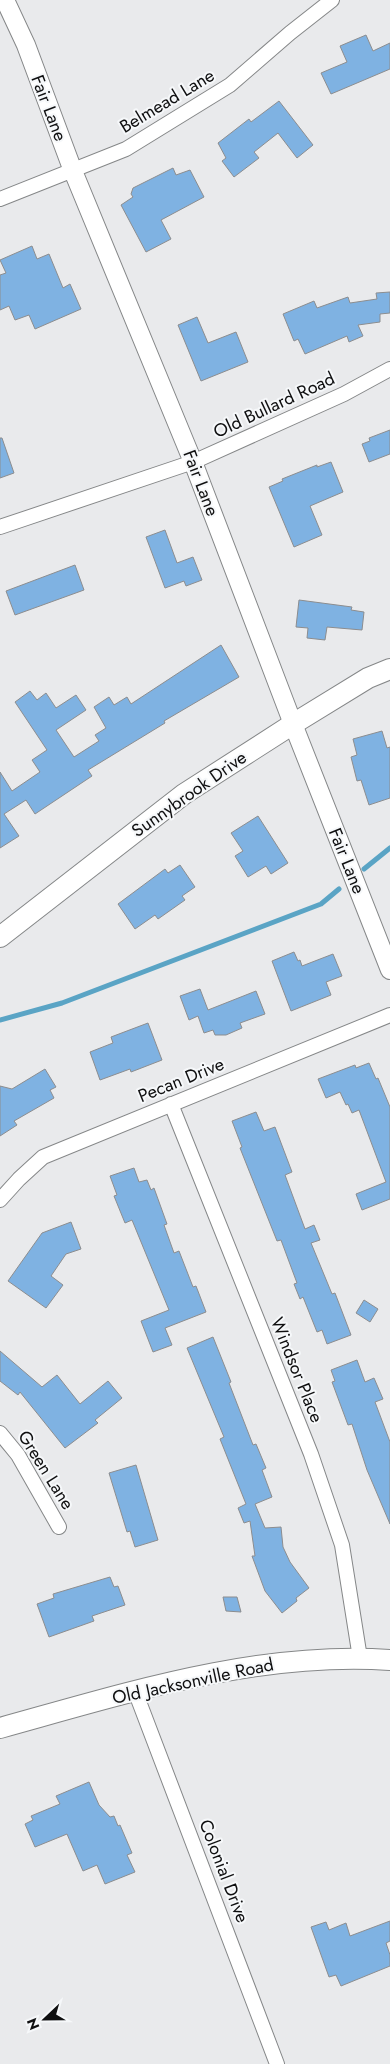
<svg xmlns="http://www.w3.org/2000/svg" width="390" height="2064" font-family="Jost,sans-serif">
  <rect width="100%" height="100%" fill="#e9eaec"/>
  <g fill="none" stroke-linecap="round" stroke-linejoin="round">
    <path stroke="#5aa4c5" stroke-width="5" d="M364,869l26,-21
      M0,1020l62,-17 259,-99 18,-15"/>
  </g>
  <path fill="#7fb2e2" stroke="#8c8d8f" d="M366,35l7,16 17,-8v26l-59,25 -10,-21 26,-11 -7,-16z
    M279,101l34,44 -16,13 -19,-25 -24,19 5,6 -25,19 -12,-16 4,-3 -8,-15 31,-24 2,3z
    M173,168l3,7 14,-5 14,27 -43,23 10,19 -25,13 -25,-47 12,-8 -2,-3 2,-6z
    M32,246l5,13 12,-5 14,34 7,-4 11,25 -46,20 -6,-14 -14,5 -6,-14 -9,4v-35l6,-2 -6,-13z
    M390,292v21l-10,1v8l-22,3 5,11 -14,6 -2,-6 -42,18 -7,-15 -4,2 -11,-27 31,-13 3,7 31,-11 2,6 27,-4 -1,-6z
    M197,317l11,26 28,-11 12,30 -47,19 -23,-56z
    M390,430v24l-21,8 -7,-18 8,-3 -1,-3z
    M0,438h2l12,35 -14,5z
    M331,462l12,30 -33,14 12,29 -28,12 -25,-60 14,-6 -1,-2 35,-14v2z
    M165,530l12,33 16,-6 9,23 -16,6 -2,-5 -19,7 -19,-51z
    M75,565l9,25 -69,25 -9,-24z
    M299,600l53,7 -1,3 13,2 -2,18 -35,-3 -2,13 -18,-2 1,-10 -12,-1z
    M221,645l18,32 -75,44 1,2 -77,47 4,6 -57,38 -9,-14 -22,14 15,22 -19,12v-76l12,19 28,-19 -8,-12 15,-10 -32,-48 15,-11 7,9 9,-7 10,15 20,-13 10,15 -30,20 18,27 25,-16 -4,-6 11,-7 -12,-21 15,-10 5,8 13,-8 4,7z
    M382,731l5,17 3,-1v51l-21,7 -8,-25 -4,1 -6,-24 6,-2 -4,-16z
    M258,816l30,47 -17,11 -5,-8 -18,11 -13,-21 8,-5 -12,-18z
    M180,865l15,22 -13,9 3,4 -27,19 -3,-4 -20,14 -17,-25 47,-35 3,4z
    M294,952l4,9 2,-1 2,6 31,-12 9,22 -16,6 5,13 -40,16 -19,-50z
    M200,989l8,21 48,-19 9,23 -25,9 2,5 -16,7h-11l-2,-5 -9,3 -6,-17 -9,4 -9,-24z
    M148,1023l14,37 -31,12 -1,-3 -30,11 -10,-28 23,-9 -2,-6z
    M369,1063l7,16 2,-1 12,29v92l-28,11 -6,-16 30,-12 -27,-72 -7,3 -4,-9 -2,1 -6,-13 -14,6 -8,-19 37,-14 1,3z
    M45,1069l11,18 -6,3 4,8 -40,23 3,4 -17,11v-50l12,3z
    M256,1112l8,19 11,-4 17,45 -7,3 20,54 9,-4 6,15 -9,3 21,51 3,-1 16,42 -24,9 -5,-14 -5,2 -14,-35 -3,2 -6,-15 3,-1 -16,-43 -4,1 -37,-93 2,-1 -10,-26z
    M134,1168l5,14 8,-2 4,10 3,-2 13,36 -3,1 10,28 5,-2 14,36 3,-1 10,26 -41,16 7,17 -19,7 -12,-31 28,-11 -37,-90 -7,3 -11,-27 3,-1 -7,-19z
    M71,1222l10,27 -15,5 -15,22 12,9 -17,23 -38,-27 34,-48z
    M364,1300l14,9 -8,13 -14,-9z
    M213,1337l18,45 -2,1 24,62 3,-1 10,24 -4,2 10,27 -17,7 10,24 16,-1 2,20 7,15 19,26 -13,10 1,3 -15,12 -17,-22 -13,-35h3l-5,-35 -6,2 -6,-15 8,-4 -26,-65 4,-2 -37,-89z
    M0,1351l42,36 15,-12 23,29 28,-23 14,17 -27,22 3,3 -33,25 -45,-56 -2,3 -18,-14z
    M357,1360l8,22 9,-4 9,21 -8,3 15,40v82l-23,-54 -15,-46 -4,1 -16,-43 3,-1 -4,-11z
    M136,1465l22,75 -23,7 -5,-16 -3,1 -18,-59z
    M110,1577l4,10 4,-1 7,19 -33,11 2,5 -45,16 -12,-33 17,-6 -1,-4z
    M223,1597h14l4,15 -15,-1z
    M89,1782l10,23 11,12 4,-1 4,10 2,-1 12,28 -5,2 8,17 -30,12 -8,-19 -14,6 -16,-37 -32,13 -10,-23 8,-4 -2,-4 29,-12 -4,-8z
    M390,1921v20l-4,2 4,12v11l-49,20 -5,-11 -7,2 -18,-50 15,-5 3,8 17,-7 4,13z"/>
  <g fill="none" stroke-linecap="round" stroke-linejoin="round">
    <defs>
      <path id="minor" d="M0,199l126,-50 104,-64 60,-52 42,-33
        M0,527l193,-65 151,-68 46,-25
        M171,1104l140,350 31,91 18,113
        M0,1200l19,-21 24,-22 347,-142
        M0,1433l18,22 41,72
        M135,1691l142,373"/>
      <path id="tertiary" d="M5,0l21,45 47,126 120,291 100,262 97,246"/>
      <path id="secondary" d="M0,937l184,-143 109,-70 75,-46 22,-9
        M0,1728c127,-35 257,-77 390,-68"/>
    </defs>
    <use href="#minor" stroke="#858788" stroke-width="16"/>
    <use href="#tertiary" stroke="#858788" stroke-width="20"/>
    <use href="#secondary" stroke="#858788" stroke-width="22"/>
    <use href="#minor" stroke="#fff" stroke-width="14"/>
    <use href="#tertiary" stroke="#fff" stroke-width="18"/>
    <use href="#secondary" stroke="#fff" stroke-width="20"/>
  </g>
  <g text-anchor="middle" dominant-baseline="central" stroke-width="4" stroke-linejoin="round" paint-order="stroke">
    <g font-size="18" fill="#0f0f10" stroke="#f6f8fa">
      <text transform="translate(167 101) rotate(-31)">Belmead Lane</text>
      <text transform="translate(49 108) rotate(69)">Fair Lane</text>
      <text transform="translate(274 405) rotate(-25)">Old Bullard Road</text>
      <text transform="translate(201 483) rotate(69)">Fair Lane</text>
      <text transform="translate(189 794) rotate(-35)">Sunnybrook Drive</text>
      <text transform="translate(347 861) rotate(68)">Fair Lane</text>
      <text transform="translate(181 1080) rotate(-22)">Pecan Drive</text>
      <text transform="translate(297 1370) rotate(68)">Windsor Place</text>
      <text transform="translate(46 1470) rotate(58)">Green Lane</text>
      <text transform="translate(193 1681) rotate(-12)">Old Jacksonville Road</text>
      <text transform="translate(224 1871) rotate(69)">Colonial Drive</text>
    </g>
  </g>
  <g transform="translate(45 2019) rotate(248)" stroke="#f6f8fa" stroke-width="4" paint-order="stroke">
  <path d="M0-4L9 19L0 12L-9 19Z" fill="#0f0f10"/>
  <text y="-8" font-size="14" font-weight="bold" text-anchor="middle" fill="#0f0f10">N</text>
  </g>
</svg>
